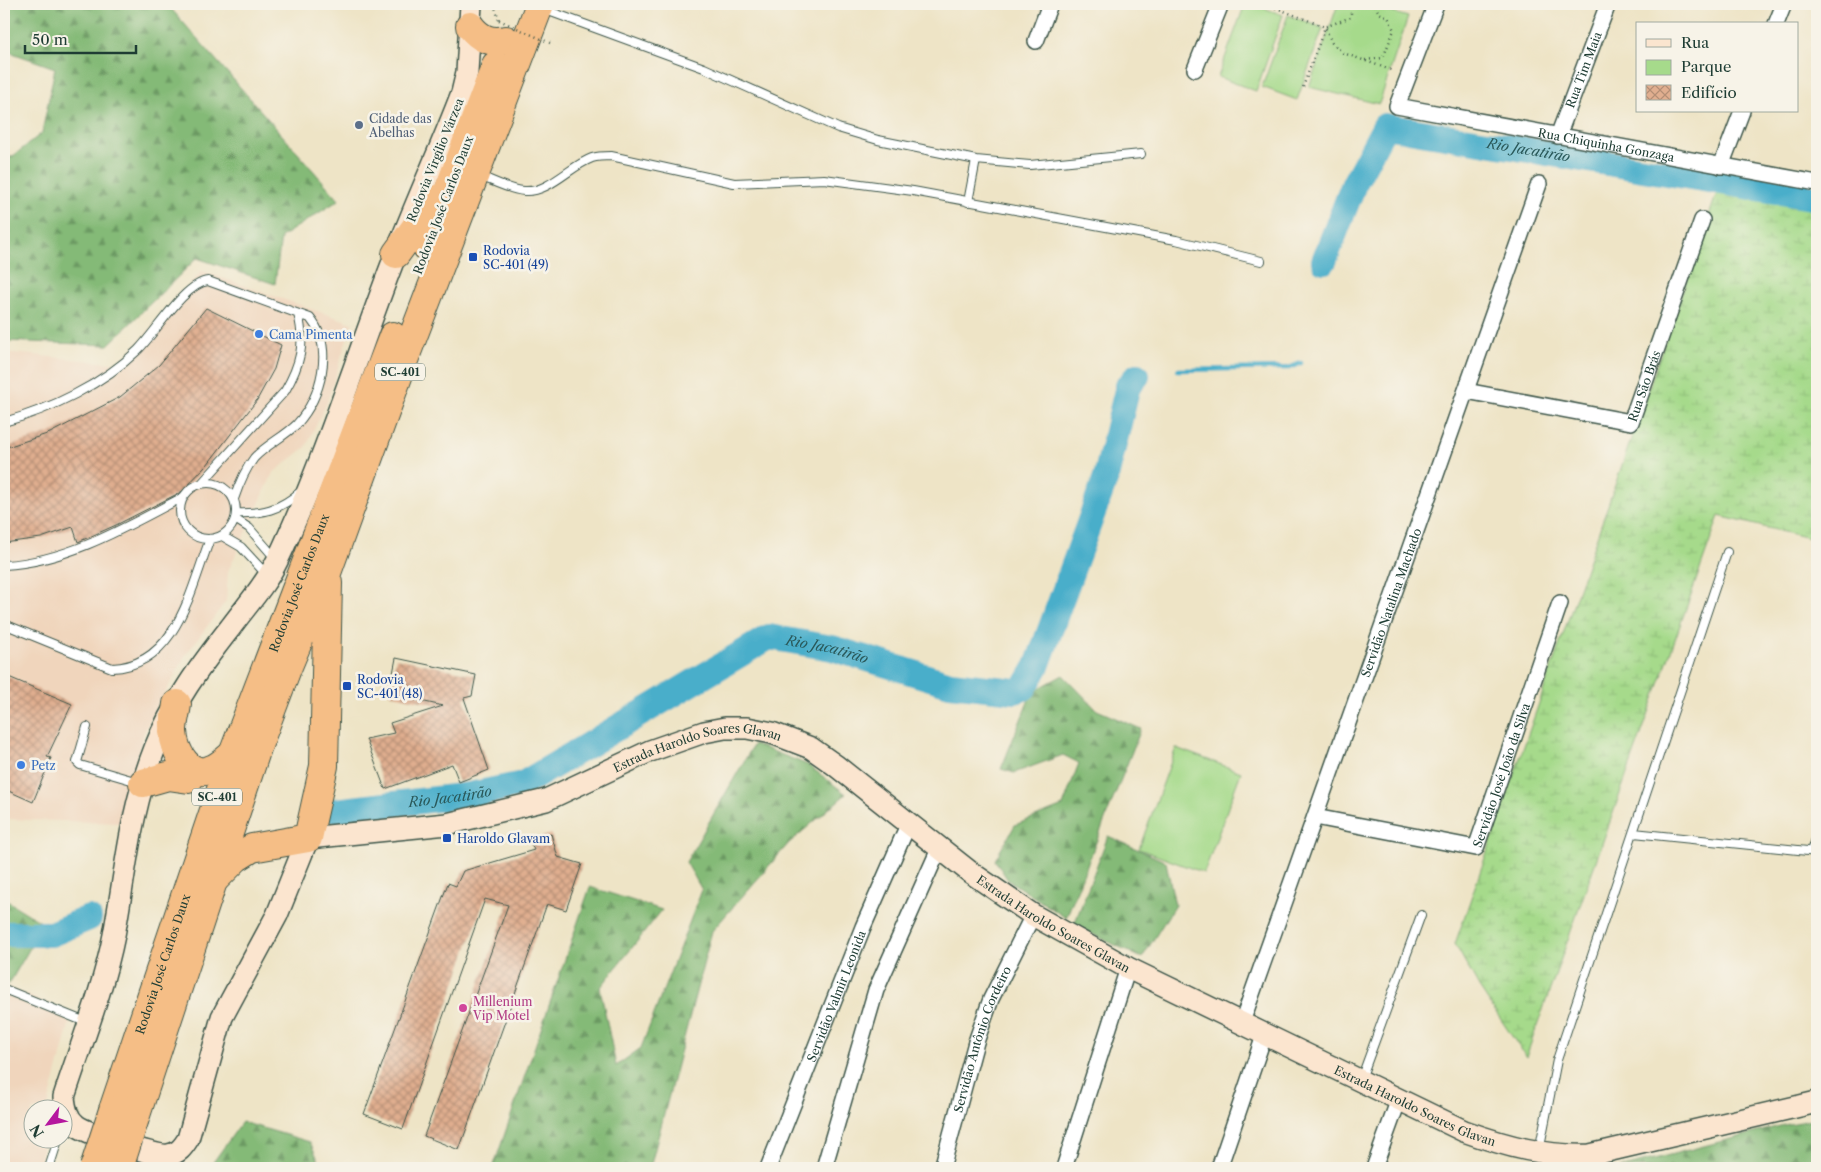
<svg xmlns="http://www.w3.org/2000/svg" width="1821" height="1172" font-family="'Libre Caslon Text',serif">
  <defs>
    <pattern id="forest-firs" width="22" height="20" patternUnits="userSpaceOnUse" patternTransform="scale(1.25)"><rect width="22" height="20" fill="#84ba77"/><path d="M5 1l3.5 6h-7zM16 11l3.5 6h-7z" fill="#6b9862"/></pattern>
    <pattern id="wetland-marsh" width="20" height="14" patternUnits="userSpaceOnUse" patternTransform="scale(1.25)"><rect width="20" height="14" fill="#a6da8b"/><path d="M1 5h8M5 5V1M11 12h8M15 12V8" fill="none" stroke="#8ebc79"/></pattern>
    <pattern id="building-cross-hatch" width="8" height="8" patternUnits="userSpaceOnUse" patternTransform="scale(1.25)"><rect width="8" height="8" fill="#e0ae8f"/><path d="M0 0l8 8M0 8l8-8" fill="none" stroke="#b58f76"/></pattern>
  </defs>
  <rect width="100%" height="100%" fill="#f7f3e8"/>
  <filter id="ink" filterUnits="userSpaceOnUse"><feTurbulence type="fractalNoise" baseFrequency=".02" numOctaves="2"/><feDisplacementMap in="SourceGraphic" scale="10" xChannelSelector="R" yChannelSelector="G"/><feConvolveMatrix kernelMatrix="1 2 1 2 8 2 1 2 1" color-interpolation-filters="sRGB"/></filter>
  <filter id="wash" filterUnits="userSpaceOnUse"><feTurbulence type="fractalNoise" baseFrequency=".0096" numOctaves="4" result="noise"/><feDisplacementMap in="SourceGraphic" scale="20" xChannelSelector="R" yChannelSelector="G"/><feGaussianBlur stdDeviation="1.12" result="paint"/><feColorMatrix in="noise" values="0 0 0 0 0 0 0 0 0 0 0 0 0 0 0 0 0 1.4 0 .05"/><feComposite in="paint" operator="in"/></filter>
  <g filter="url(#wash)">
    <rect width="100%" height="100%" fill="#eee4c6"/>
    <path fill="#f0d5bc" d="M202,271l150,52 -25,79 -21,45 -33,26 -45,98 -2,30 -41,55 -41,76 -23,91 -117,-4v-467l115,12z
      M4,986l68,27 -25,96 -15,1v30h11l-3,28h-36z"/>
    <path fill="url(#forest-firs)" stroke="#527c56" d="M4,4h163l172,196 -58,37 -6,47 -78,-26 -89,87 -104,-4v-184h8l30,-24 13,-65 -51,-18z
      M1063,675l34,35 44,19 -75,189 -58,-38 -13,-20 20,-35 48,-19 16,-43 -16,-8 -49,18 -13,-4 31,-77z
      M754,744l54,21 38,29 -57,49 -77,88 -62,237h-157l97,-281 72,23 -62,78 16,78 25,-18 61,-158 -16,-28z
      M1108,836l58,26 9,43 -33,53 -68,-33z
      M4,899l40,25 -35,60 -5,-2z
      M1817,1119v49h-197l164,-43z
      M242,1122l68,20 12,26h-113z"/>
    <path fill="url(#wetland-marsh)" stroke="#628c60" d="M1719,187l98,19v334l-98,-24 -193,541 -47,-70 -24,-43z"/>
    <path fill="#a6da8b" stroke="#628c60" d="M1245,4h8l30,11 -27,76 -38,-14z
      M1338,4h25l45,13 -29,87 -70,-17z
      M1288,15l35,13 -26,72 -35,-13z
      M1176,748l65,24 -37,101 -65,-24z"/>
    <g fill="none" stroke-linecap="round" stroke-linejoin="round">
      <path stroke="#4aaeca" stroke-width="4.5" d="M1178,370l111,-2 12,-5"/>
      <g stroke="#4aaeca" stroke-width="26">
        <path id="s1" d="M1324,261l30,-77 31,-58 432,72"/>
        <path id="s2" d="M336,811l134,-16 53,-11 246,-147 63,11 118,36 65,7 9,-3 13,-22 69,-189 22,-91 9,-10"/>
        <path d="M4,934h47l38,-16"/>
      </g>
    </g>
    <g id="blocks">
      <path fill="url(#building-cross-hatch)" d="M206,308l75,37 -7,24 -17,31 -50,65 -26,27 -65,33 -38,17 -5,-15 -32,11 -37,5v-95l46,-15 70,-36 39,-32z
        M396,658l80,17 -4,21 -8,2 25,72 -30,12 -7,-18 -67,25 -19,-50 28,-6 -4,-10 53,-17 -54,-12z
        M4,675l68,29 -25,53 4,1 -18,44 -29,-13z
        M551,834l7,23 24,7 -16,46 -19,-6 -88,246 -35,-14 84,-231 -23,-6 -82,230 -39,-15 84,-231 8,3 7,-15 71,-21 -4,-9z"/>
    </g>
  </g>
  <g filter="url(#ink)">
    <use href="#blocks" fill-opacity="0" stroke="#3e564a" stroke-width="1"/>
    <g fill="none" stroke-linecap="round" stroke-linejoin="round">
      <defs>
        <path id="lane" d="M543,9l161,59 134,60 40,12 98,20 54,5 111,-11
          M480,176c13,5 30,14 44,15 25,2 46,-25 68,-33 6,-2 13,-2 19,-2l123,27 90,-4 89,12 263,49 85,21
          M968,202l8,-42
          M4,422c47,-13 99,-38 134,-72 18,-18 47,-67 70,-69l102,37c25,30 11,79 -13,106 -13,13 -31,21 -43,34 -10,13 -15,26 -20,41
          M180 511a28 28 0 1 1 56 0a28 28 0 1 1-56 0Z
          M202,483l83,-92c15,-26 21,-47 13,-77
          M236,513c26,1 44,-3 64,-21
          M235,519l14,9 27,31
          M222,536l19,11 26,28
          M4,565c63,-3 124,-39 179,-68
          M4,624l108,44c65,-2 79,-80 98,-129
          M87,727l-10,35 3,3 58,17
          M1634,833l183,19
          M1812,851l5,-15
          M4,989l84,34
          M1361,1079l60,-164
          M1539,1151l18,-91 170,-508
          M49,1168l9,-28"/>
        <g id="street">
          <path id="s3" d="M1436,4l-39,102 420,77"/>
          <path d="M1776,24l8,-20"/>
          <path d="M1036,41l14,-37"/>
          <path d="M1195,69l26,-65"/>
          <path id="s4" d="M1558,136l50,-132"/>
          <path d="M1721,166l21,-55"/>
          <path id="s5" d="M1466,391l165,31 71,-202"/>
          <path id="s6" d="M1315,817l161,31 84,-245"/>
          <path id="s7" d="M1242,1022l297,-838"/>
          <path id="s8" d="M768,1168l95,-241 45,-102"/>
          <path d="M824,1168l52,-178 63,-141"/>
          <path id="s9" d="M942,1168l34,-126 15,-43 42,-84"/>
          <path d="M1064,1168l64,-200"/>
          <path d="M1219,1168l46,-135"/>
          <path d="M1374,1168l25,-69"/>
        </g>
        <g id="secondary">
          <path id="s10" d="M471,4l-4,68 -5,21c-24,63 -53,124 -76,187 -35,94 -66,191 -109,281 -12,25 -31,45 -47,67 -29,37 -58,76 -75,120 -25,63 -29,122 -41,187 -11,55 -33,109 -50,162 1,11 3,21 12,28 9,8 80,32 92,30 10,-1 15,-8 20,-16l34,-122 55,-102 31,-77 139,-14 99,-24 104,-49 54,-19 21,-4h22l25,5 39,15 24,17 135,107 63,43 95,53 336,163c42,15 82,26 126,24l227,-53"/>
        </g>
        <g id="highway">
          <path d="M470,26c10,13 20,17 36,14"/>
          <path d="M427,247l69,-182"/>
          <path d="M396,254l40,-55"/>
          <path d="M177,704c-1,9 -4,18 -4,27 1,20 16,50 41,37 7,-3 13,-9 19,-14"/>
          <path d="M143,783l25,-7 21,3"/>
          <path d="M213,881l23,-23 16,-10 56,-10 16,-72 4,-183"/>
          <path id="s11" d="M113,1110l120,-356 160,-418"/>
          <path d="M135,1118l122,-370 31,-82 40,-96 76,-210 136,-356"/>
        </g>
      </defs>
      <use href="#lane" stroke="#3e564a" stroke-width="10"/>
      <use href="#street" stroke="#3e564a" stroke-width="18"/>
      <use href="#secondary" stroke="#3e564a" stroke-width="24"/>
      <use href="#highway" stroke="#3e564a" stroke-width="30"/>
      <path stroke="#3e564a" stroke-width="2.5" stroke-dasharray="1 4" stroke-linecap="butt" d="M494,4l5,16
        M1266,4l59,23 7,16 11,10 51,18
        M1365,60l18,-2 11,-28 -6,-13 -9,-4 -5,-9
        M1303,87l22,-60 26,-10v-13"/>
      <use href="#lane" stroke="#fff" stroke-width="8"/>
      <use href="#street" stroke="#fff" stroke-width="15"/>
      <use href="#secondary" stroke="#fbe5cf" stroke-width="21"/>
      <use href="#highway" stroke="#f5be86" stroke-width="28"/>
      <defs>
        <path id="highway-bridge" d="M94,1168l19,-58
          M119,1168l16,-50"/>
      </defs>
      <use href="#highway-bridge" stroke="#3e564a" stroke-width="30" stroke-linecap="butt"/>
      <path stroke="#3e564a" stroke-width="2.5" stroke-dasharray="1 4" stroke-linecap="butt" d="M499,20l51,23"/>
      <use href="#highway-bridge" stroke="#f5be86" stroke-width="28"/>
    </g>
  </g>
  <circle fill="#5c6f8a" stroke="#f7f3e8" stroke-width="2" cx="359" cy="125" r="5"/>
  <g fill="#1a4fb4" stroke="#f7f3e8" stroke-width="2">
    <rect x="468" y="252" width="10" height="10" rx="2.5"/>
    <rect x="342" y="681" width="10" height="10" rx="2.5"/>
    <rect x="442" y="833" width="10" height="10" rx="2.5"/>
  </g>
  <g fill="#3f7fe0" stroke="#f7f3e8" stroke-width="2">
    <circle cx="259" cy="334" r="5"/>
    <circle cx="21" cy="765" r="5"/>
  </g>
  <circle fill="#d1479c" stroke="#f7f3e8" stroke-width="2" cx="463" cy="1008" r="5"/>
  <g text-anchor="middle" dominant-baseline="central" stroke-width="5" stroke-linejoin="round" paint-order="stroke">
    <g fill="#f7f3e8" stroke="#60746a" stroke-width="1">
      <rect x="375" y="363.5" width="50" height="17" rx="4"/>
      <rect x="192" y="788.5" width="50" height="17" rx="4"/>
    </g>
    <g font-size="11" font-weight="bold" fill="#1f3d34">
      <text x="400" y="372">SC-401</text>
      <text x="217" y="797">SC-401</text>
    </g>
    <g font-size="12" fill="#1f3d34" stroke="#f7f3e8">
      <text stroke="none"><textPath href="#s4" startOffset="71">Rua Tim Maia</textPath></text>
      <text stroke="none"><textPath href="#s3" startOffset="322">Rua Chiquinha Gonzaga</textPath></text>
      <text transform="translate(435 160) rotate(-68)">Rodovia Virgílio Várzea</text>
      <text transform="translate(443 205) rotate(-69)">Rodovia José Carlos Daux</text>
      <text stroke="none"><textPath href="#s5" startOffset="206">Rua São Brás</textPath></text>
      <text stroke="none"><textPath href="#s11" startOffset="559">Rodovia José Carlos Daux</textPath></text>
      <text stroke="none"><textPath href="#s7" startOffset="445">Servidão Natalina Machado</textPath></text>
      <text stroke="none"><textPath href="#s10" startOffset="2064">Estrada Haroldo Soares Glavan</textPath></text>
      <text stroke="none"><textPath href="#s6" startOffset="241">Servidão José João da Silva</textPath></text>
      <text stroke="none"><textPath href="#s10" startOffset="2484">Estrada Haroldo Soares Glavan</textPath></text>
      <text stroke="none"><textPath href="#s11" startOffset="154">Rodovia José Carlos Daux</textPath></text>
      <text stroke="none"><textPath href="#s8" startOffset="185">Servidão Valmir Leonida</textPath></text>
      <text stroke="none"><textPath href="#s9" startOffset="135">Servidão Antônio Cordeiro</textPath></text>
      <text stroke="none"><textPath href="#s10" startOffset="2889">Estrada Haroldo Soares Glavan</textPath></text>
    </g>
    <g font-size="12" fill="#4e5e75" stroke="#f7f3e8" text-anchor="start">
      <text x="369" y="118">Cidade das<tspan x="369" dy="14">Abelhas</tspan></text>
    </g>
    <g font-size="12" fill="#164399" stroke="#f7f3e8" text-anchor="start">
      <text x="483" y="250">Rodovia<tspan x="483" dy="14">SC-401 (49)</tspan></text>
      <text x="357" y="679">Rodovia<tspan x="357" dy="14">SC-401 (48)</tspan></text>
      <text x="457" y="838">Haroldo Glavam</text>
    </g>
    <g font-size="12" fill="#366cbe" stroke="#f7f3e8" text-anchor="start">
      <text x="269" y="334">Cama Pimenta</text>
      <text x="31" y="765">Petz</text>
    </g>
    <g font-size="12" fill="#b23c85" stroke="#f7f3e8" text-anchor="start">
      <text x="473" y="1001">Millenium<tspan x="473" dy="14">Vip Motel</tspan></text>
    </g>
    <g font-size="14" font-style="italic" fill="#2a595a" stroke="#f7f3e8">
      <text stroke="none"><textPath href="#s1" startOffset="294">Rio Jacatirão</textPath></text>
      <text stroke="none"><textPath href="#s2" startOffset="535">Rio Jacatirão</textPath></text>
      <text stroke="none"><textPath href="#s2" startOffset="115">Rio Jacatirão</textPath></text>
    </g>
  </g>
  <rect width="1821" height="1172" fill="none" stroke="#f7f3e8" stroke-width="20"/>
  <rect x="1636" y="22" width="162" height="90" fill="#f7f3e8" stroke="#a1aaa0"/>
  <rect x="1646" y="39" width="25" height="8" fill="#fbe5cf" stroke="#a1aaa0"/>
  <text x="1681" y="48" font-size="15" fill="#1f3d34">Rua</text>
  <rect x="1646" y="60" width="25" height="15" fill="#a6da8b" stroke="#a1aaa0"/>
  <text x="1681" y="72" font-size="15" fill="#1f3d34">Parque</text>
  <rect x="1646" y="85" width="25" height="15" fill="url(#building-cross-hatch)" stroke="#a1aaa0"/>
  <text x="1681" y="98" font-size="15" fill="#1f3d34">Edifício</text>
  <g transform="translate(48 1124) rotate(238)"><circle r="24" fill="#f7f3e8" stroke="#a1aaa0"/>
  <path d="M0-4L9 19L0 12L-9 19Z" fill="#b5179e"/>
  <text y="-8" font-size="14" font-weight="bold" text-anchor="middle" fill="#1f3d34">N</text>
  </g>
  <path d="M25 45v8h111v-8" fill="none" stroke="#1f3d34" stroke-width="2.5"/>
  <text x="32" y="45" font-size="15" fill="#1f3d34" stroke="#f7f3e8" stroke-width="4" paint-order="stroke">50 m</text>
</svg>
